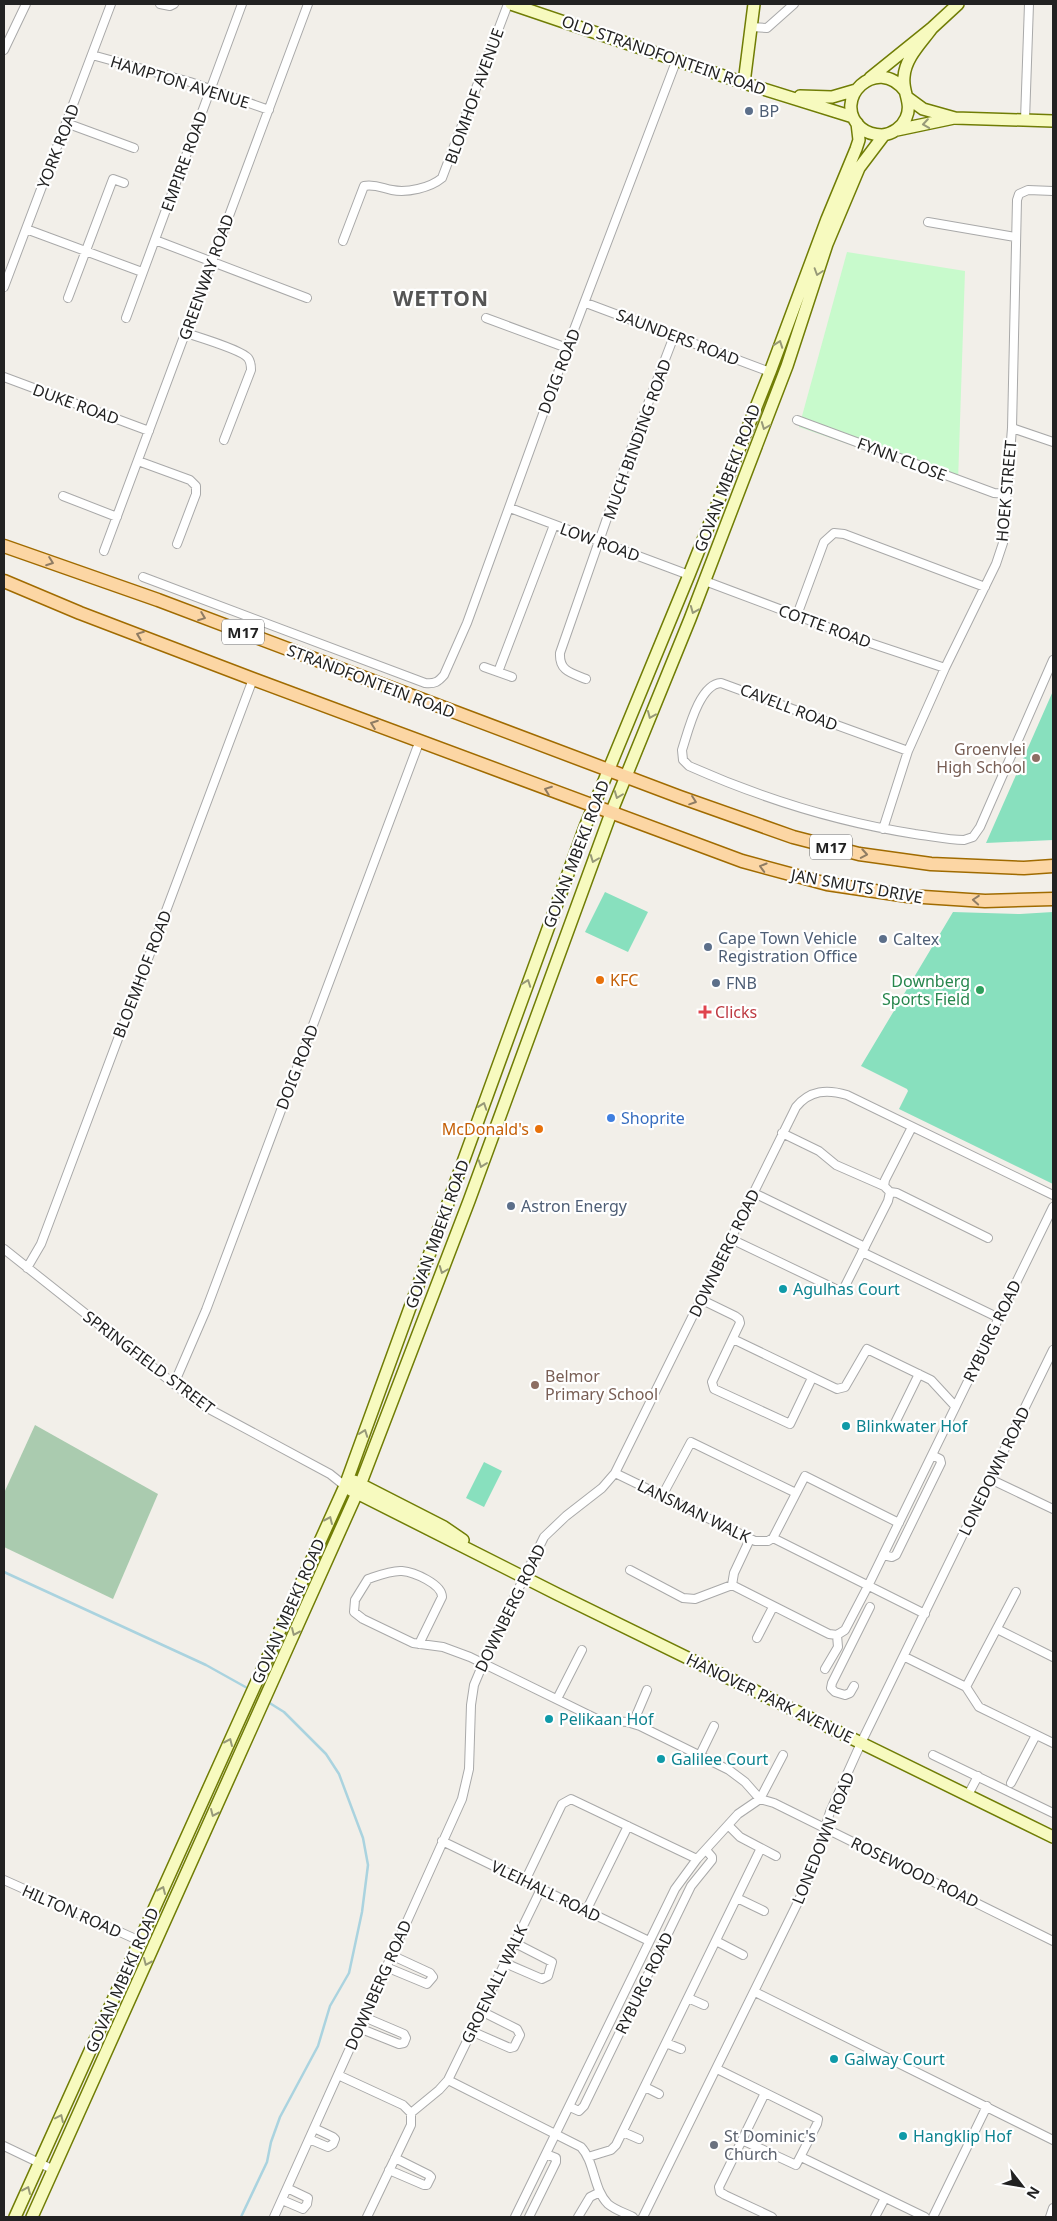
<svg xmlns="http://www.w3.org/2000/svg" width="1057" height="2221" font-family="'Noto Sans',sans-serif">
  <rect width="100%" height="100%" fill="#f2efe9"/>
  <path fill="#aacbaf" d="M35,1425l123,69 -45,105 -109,-52v-54z"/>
  <path fill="#c8facc" d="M847,252l118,19 -7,211 -159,-55z"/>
  <path fill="#88e0be" d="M1053,691v149l-67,3z
    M605,892l43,20 -20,40 -43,-20z
    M953,912l67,2 33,-2v272l-154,-75 9,-18 -1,-2 -46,-23z
    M484,1462l18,9 -18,36 -18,-9z"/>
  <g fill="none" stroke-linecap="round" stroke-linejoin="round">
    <path stroke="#aad3df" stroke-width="2.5" d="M4,1572l202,93 43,24
      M241,2217l26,-55 4,-20 9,-25 38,-71 12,-40 19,-33 13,-61 6,-47 -5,-27 -24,-64 -13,-20 -42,-42 -16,-10"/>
    <defs>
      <path id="street" d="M160,4l10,2 4,-2
        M751,27l16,1 27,-24
        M4,50l22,-46
        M92,55l98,27 79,28
        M1025,120l4,-116
        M66,123l68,25
        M928,222l87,15
        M26,229l116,43
        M155,240l152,58
        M343,241l21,-55c11,-2 18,2 28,4 15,3 38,-2 50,-12l66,-174
        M4,287l107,-283
        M68,298l45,-119 11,4
        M586,303l184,69
        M126,318l116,-314
        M486,318l81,30
        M186,333c12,4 56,17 62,25 3,4 3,8 3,12l-27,70
        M4,377l145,54
        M797,420l197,73 13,1
        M1012,428l41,14
        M138,461l52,19 6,6v8l-19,50
        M63,496l54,21
        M510,508l179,67
        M104,551l204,-547
        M143,577l282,106c10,1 13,-1 19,-8l23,-52 100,-275 110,-289
        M705,581l162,61 78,26
        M797,615l27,-73 10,-9 10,1 141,53
        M484,667l28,10
        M498,672l56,-147
        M586,679c-15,-6 -27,-8 -26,-26l76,-218 38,-99
        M908,751l-187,-68c-22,1 -33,49 -39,67l1,10 6,6c72,32 148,56 226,68 16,2 33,6 49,6l9,-3 7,-10 73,-167
        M883,829l25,-78 37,-83 51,-104 7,-21 9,-115 5,-228 2,-6 9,-4 25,1
        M782,1133l37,18 17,14 48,21
        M890,1192l7,1 91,45
        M754,1193l111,54
        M731,1239l111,53 46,-91 2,-9 -6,-6 1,-6 27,-53
        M4,1249l194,154 132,71 15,12
        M862,1252l137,66
        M27,1268l14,-24 212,-565
        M700,1299l35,17 4,3 1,4 -28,59 2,7 76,35 22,-46
        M733,1339l104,50 8,-2 22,-38 64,31 24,26
        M174,1384l32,-74 211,-562
        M893,1427l26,-53
        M615,1473l140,68h13l5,-3
        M990,1479l63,30
        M662,1496l29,-54 105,51
        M773,1538l32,-62 94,47
        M773,1538l152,76
        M883,1555l9,2 4,-2 45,-92 -1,-4 -8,-4
        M630,1570l53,28 12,1 37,-14
        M732,1585l97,49 8,1
        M732,1585l2,-12 16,-34
        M997,1629l56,28
        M837,1635l8,-5 23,-44 185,-379
        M757,1638l16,-31
        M419,1644l23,-47c0,-13 -28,-25 -40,-26 -10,-1 -25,5 -34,8l-13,21 -1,12 9,7 50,24 30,4 27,10 129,63 28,2 13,4 89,44 16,12 15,17 14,4 279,138
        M905,1657l61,30
        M825,1669l13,-22 -1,-12
        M854,1686l-4,7 -5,2 -10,-3 -4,-4 1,-5 38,-76
        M966,1687l50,-95
        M966,1687l13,20 74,36
        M557,1699l25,-49
        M633,1723l14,-33
        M700,1755l14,-29
        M933,1755l120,58
        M1011,1783l25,-48
        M968,1795l10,-19
        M729,1826l11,11 36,19
        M442,1841l207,100
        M4,1880l136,61
        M525,1881l37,-77 9,-5 126,60
        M737,1898l27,13
        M586,1911l42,-85
        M716,1941l27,14
        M505,1963l37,16 6,-3 4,-14 -37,-19
        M386,1967l41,17 6,-7 -3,-4 -39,-18
        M755,1992l298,148
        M688,1998l16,7
        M359,2028l40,16 5,-1 2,-5 -2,-4 -40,-17
        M471,2031l39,17 4,-1 6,-12 -3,-6 -36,-18
        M666,2043l15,6
        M717,2069l101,50 -1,5 -21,41 -54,-25
        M338,2075l65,30 8,8 28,-23 9,-10 93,-191
        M448,2080l133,67c14,15 12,42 27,57 7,6 17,9 25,13
        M645,2087l14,7
        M765,2093l-46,94 1,5 5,3 47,22
        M570,2107l9,4 5,-5 107,-220 21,-26v-3l-6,-7
        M623,2132l16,7
        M309,2139l19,8 5,-3 2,-5 -2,-2 -19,-9
        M4,2146l50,24
        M588,2157l23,-7 5,-5 145,-297
        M801,2157l124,60
        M389,2170l35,15h3l4,-8 -2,-2 -34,-17
        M282,2200l21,9 4,-5 1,-6 -21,-10
        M274,2217l188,-418 7,-30 2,-64 3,-20 16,-38 54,-110 22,-21 36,-28 13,-15 181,-366c14,-17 31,-18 51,-12l206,100
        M367,2217l44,-92v-12
        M515,2217l160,-328 22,-30 41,-45 22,-15 23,-44
        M529,2217l27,-55v-4l-10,-4
        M578,2217l12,-20 10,-5
        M643,2217l156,-317 13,-31 18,-57 31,-69 192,-393
        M875,2217l10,-19
        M933,2217l54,-111
        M1050,2217l3,-9"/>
      <path id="secondary" d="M511,4l233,79 109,34
        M870,78l62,-50 26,-24
        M744,83l10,-79
        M905,91c-28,-37 -75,9 -44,37 6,5 14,7 21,7 11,-1 20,-8 24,-17 7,-15 -4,-26 -2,-41 1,-19 18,-35 28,-49
        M800,96l32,1 24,-7
        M908,98l15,11 32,9 98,3
        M897,130l57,-12
        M354,1481l90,46 19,13
        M351,1490l206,104 496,243
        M15,2217l330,-731 240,-659 104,-252 81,-203 57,-153 29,-70 3,-9 -2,-17
        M32,2217l325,-724 112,-292 142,-388 79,-194 77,-201 20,-52 40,-122 32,-76 25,-33"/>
      <path id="primary" d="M4,546l154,54 522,197 113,40 66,17 72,10 93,4 29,-2
        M4,581l76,32 173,66 489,182 85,23 81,12 77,5 68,-2"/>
    </defs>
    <use href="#street" stroke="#a9a9a9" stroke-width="10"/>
    <use href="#secondary" stroke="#707d05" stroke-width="14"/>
    <use href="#primary" stroke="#a06b00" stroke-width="15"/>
    <use href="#street" stroke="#fff" stroke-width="8"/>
    <use href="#secondary" stroke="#f7fabf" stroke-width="11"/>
    <use href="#primary" stroke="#fcd6a4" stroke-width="12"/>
  </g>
  <defs><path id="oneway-chevron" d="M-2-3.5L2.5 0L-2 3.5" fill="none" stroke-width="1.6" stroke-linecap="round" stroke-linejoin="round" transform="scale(1.25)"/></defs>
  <g stroke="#979978">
    <use href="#oneway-chevron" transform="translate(926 124) rotate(172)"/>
    <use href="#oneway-chevron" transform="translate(818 272) rotate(108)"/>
    <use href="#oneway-chevron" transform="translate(779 344) rotate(-70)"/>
    <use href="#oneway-chevron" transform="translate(765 426) rotate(111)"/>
    <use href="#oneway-chevron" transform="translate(694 610) rotate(112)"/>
    <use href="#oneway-chevron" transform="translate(651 715) rotate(113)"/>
    <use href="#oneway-chevron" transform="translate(618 795) rotate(111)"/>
    <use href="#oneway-chevron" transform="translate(594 859) rotate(111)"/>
    <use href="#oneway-chevron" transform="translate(527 983) rotate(-70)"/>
    <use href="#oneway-chevron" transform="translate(483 1106) rotate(-71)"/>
    <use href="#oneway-chevron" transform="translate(482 1164) rotate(110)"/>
    <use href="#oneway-chevron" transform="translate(443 1270) rotate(111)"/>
    <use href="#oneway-chevron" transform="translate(364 1433) rotate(-70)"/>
    <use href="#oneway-chevron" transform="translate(329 1520) rotate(-66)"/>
    <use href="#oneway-chevron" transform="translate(295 1632) rotate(114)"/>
    <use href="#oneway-chevron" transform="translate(229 1742) rotate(-66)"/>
    <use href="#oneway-chevron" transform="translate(214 1813) rotate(114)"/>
    <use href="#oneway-chevron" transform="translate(162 1890) rotate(-66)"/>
    <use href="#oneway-chevron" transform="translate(147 1962) rotate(114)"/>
    <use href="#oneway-chevron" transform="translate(60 2118) rotate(-65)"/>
    <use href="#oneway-chevron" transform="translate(27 2190) rotate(-66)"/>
  </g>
  <g stroke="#8f7c63">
    <use href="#oneway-chevron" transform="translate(50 562) rotate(20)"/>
    <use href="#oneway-chevron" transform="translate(202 617) rotate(21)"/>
    <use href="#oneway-chevron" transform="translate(140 635) rotate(-159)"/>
    <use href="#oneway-chevron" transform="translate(374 724) rotate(-160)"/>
    <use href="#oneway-chevron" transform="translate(548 790) rotate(-159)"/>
    <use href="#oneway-chevron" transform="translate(693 801) rotate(19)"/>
    <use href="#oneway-chevron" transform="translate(864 854) rotate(10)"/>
    <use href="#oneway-chevron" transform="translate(763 867) rotate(-164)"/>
    <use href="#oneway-chevron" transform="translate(976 900) rotate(-176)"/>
  </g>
  <g fill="#5c6f8a" stroke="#fff" stroke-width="2">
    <circle cx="749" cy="111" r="5"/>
    <circle cx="883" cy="939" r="5"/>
    <circle cx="708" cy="947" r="5"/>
    <circle cx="716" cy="983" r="5"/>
    <circle cx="511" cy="1206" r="5"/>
  </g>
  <g fill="#8d6e63" stroke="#fff" stroke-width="2">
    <circle cx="1036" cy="758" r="5"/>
    <circle cx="535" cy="1385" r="5"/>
  </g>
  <g fill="#e8710a" stroke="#fff" stroke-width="2">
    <circle cx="600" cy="980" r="5"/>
    <circle cx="539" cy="1129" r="5"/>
  </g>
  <circle fill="#2e9e5b" stroke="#fff" stroke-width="2" cx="980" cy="990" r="5"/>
  <path fill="#e0444e" stroke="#fff" stroke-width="2" d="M702.5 1004.5h5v5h5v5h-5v5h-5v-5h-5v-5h5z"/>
  <circle fill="#3f7fe0" stroke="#fff" stroke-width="2" cx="611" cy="1118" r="5"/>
  <g fill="#0f9aa8" stroke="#fff" stroke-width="2">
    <circle cx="783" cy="1289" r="5"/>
    <circle cx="846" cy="1426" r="5"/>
    <circle cx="549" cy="1719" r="5"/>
    <circle cx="661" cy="1759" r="5"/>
    <circle cx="834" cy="2059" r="5"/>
    <circle cx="903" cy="2136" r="5"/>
  </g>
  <circle fill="#6b7280" stroke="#fff" stroke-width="2" cx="714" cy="2145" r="5"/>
  <g text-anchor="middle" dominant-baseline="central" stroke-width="4.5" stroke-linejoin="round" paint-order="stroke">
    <g fill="#fff" stroke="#646464" stroke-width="1">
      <rect x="222" y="619.5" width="42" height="25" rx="4"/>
      <rect x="810" y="834.5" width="42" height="25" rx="4"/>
    </g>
    <g font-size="15" font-weight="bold" fill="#222">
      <text x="243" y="632">M17</text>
      <text x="831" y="847">M17</text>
    </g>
    <g font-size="16" fill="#222" stroke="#fff">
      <text transform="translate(664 55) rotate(19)">OLD STRANDFONTEIN ROAD</text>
      <text transform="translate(180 82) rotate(17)">HAMPTON AVENUE</text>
      <text transform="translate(474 96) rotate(-70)">BLOMHOF AVENUE</text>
      <text transform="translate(58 146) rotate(-69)">YORK ROAD</text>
      <text transform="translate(184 161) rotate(-70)">EMPIRE ROAD</text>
      <text transform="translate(206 277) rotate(-70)">GREENWAY ROAD</text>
      <text transform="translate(678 337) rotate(21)">SAUNDERS ROAD</text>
      <text transform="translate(559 371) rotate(-69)">DOIG ROAD</text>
      <text transform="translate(76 404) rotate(20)">DUKE ROAD</text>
      <text transform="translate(637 439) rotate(-70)">MUCH BINDING ROAD</text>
      <text transform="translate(902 459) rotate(21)">FYNN CLOSE</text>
      <text transform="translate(727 478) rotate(-69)">GOVAN MBEKI ROAD</text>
      <text transform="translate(1006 491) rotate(-85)">HOEK STREET</text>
      <text transform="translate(600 542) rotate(20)">LOW ROAD</text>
      <text transform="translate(825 626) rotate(20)">COTTE ROAD</text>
      <text transform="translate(371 681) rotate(21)">STRANDFONTEIN ROAD</text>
      <text transform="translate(789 707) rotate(21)">CAVELL ROAD</text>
      <text transform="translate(576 854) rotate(-69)">GOVAN MBEKI ROAD</text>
      <text transform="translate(857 886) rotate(10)">JAN SMUTS DRIVE</text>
      <text transform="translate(142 974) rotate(-69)">BLOEMHOF ROAD</text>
      <text transform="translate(297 1067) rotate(-69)">DOIG ROAD</text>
      <text transform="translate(437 1234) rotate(-70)">GOVAN MBEKI ROAD</text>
      <text transform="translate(724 1253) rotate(-64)">DOWNBERG ROAD</text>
      <text transform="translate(992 1331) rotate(-64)">RYBURG ROAD</text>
      <text transform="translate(149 1362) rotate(37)">SPRINGFIELD STREET</text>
      <text transform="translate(994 1471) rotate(-64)">LONEDOWN ROAD</text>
      <text transform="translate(694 1511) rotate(26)">LANSMAN WALK</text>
      <text transform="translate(510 1608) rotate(-64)">DOWNBERG ROAD</text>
      <text transform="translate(288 1611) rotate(-66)">GOVAN MBEKI ROAD</text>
      <text transform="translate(770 1698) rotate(26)">HANOVER PARK AVENUE</text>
      <text transform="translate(823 1838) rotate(-68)">LONEDOWN ROAD</text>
      <text transform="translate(915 1872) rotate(26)">ROSEWOOD ROAD</text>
      <text transform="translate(546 1891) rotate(26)">VLEIHALL ROAD</text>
      <text transform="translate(72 1911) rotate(24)">HILTON ROAD</text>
      <text transform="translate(122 1980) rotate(-66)">GOVAN MBEKI ROAD</text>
      <text transform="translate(644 1983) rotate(-64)">RYBURG ROAD</text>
      <text transform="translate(494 1984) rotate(-64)">GROENALL WALK</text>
      <text transform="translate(378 1985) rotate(-66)">DOWNBERG ROAD</text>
    </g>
    <g font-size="16" fill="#4e5e75" stroke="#fff" text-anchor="start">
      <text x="759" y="111">BP</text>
      <text x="718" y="938">Cape Town Vehicle<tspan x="718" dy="18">Registration Office</tspan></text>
      <text x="893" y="939">Caltex</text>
      <text x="726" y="983">FNB</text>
      <text x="521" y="1206">Astron Energy</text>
    </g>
    <g font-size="16" fill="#785e54" stroke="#fff" text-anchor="end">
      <text x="1026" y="749">Groenvlei<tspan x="1026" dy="18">High School</tspan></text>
      <text x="545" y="1376" text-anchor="start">Belmor<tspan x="545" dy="18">Primary School</tspan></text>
    </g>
    <g font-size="16" fill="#c56008" stroke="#fff" text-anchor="start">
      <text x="610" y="980">KFC</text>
      <text x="529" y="1129" text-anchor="end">McDonald's</text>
    </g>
    <g font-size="16" fill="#27864d" stroke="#fff" text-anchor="end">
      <text x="970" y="981">Downberg<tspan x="970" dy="18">Sports Field</tspan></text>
    </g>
    <g font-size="16" fill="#be3a42" stroke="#fff" text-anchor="start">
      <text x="715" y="1012">Clicks</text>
    </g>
    <g font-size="16" fill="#366cbe" stroke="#fff" text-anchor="start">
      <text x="621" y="1118">Shoprite</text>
    </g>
    <g font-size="16" fill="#0d838f" stroke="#fff" text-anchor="start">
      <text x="793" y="1289">Agulhas Court</text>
      <text x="856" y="1426">Blinkwater Hof</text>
      <text x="559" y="1719">Pelikaan Hof</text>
      <text x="671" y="1759">Galilee Court</text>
      <text x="844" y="2059">Galway Court</text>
      <text x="913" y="2136">Hangklip Hof</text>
    </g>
    <g font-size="16" fill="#5b616d" stroke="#fff" text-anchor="start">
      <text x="724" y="2136">St Dominic's<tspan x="724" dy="18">Church</tspan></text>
    </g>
    <g font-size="21" font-weight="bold" letter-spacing="1" fill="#555" stroke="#fff">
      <text x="441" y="298">WETTON</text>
    </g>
  </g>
  <rect width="1057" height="2221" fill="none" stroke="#222222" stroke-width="10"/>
  <g transform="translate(1022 2186) rotate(121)" stroke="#ffffff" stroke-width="4" paint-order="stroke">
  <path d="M0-4L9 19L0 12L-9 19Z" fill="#222222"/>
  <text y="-8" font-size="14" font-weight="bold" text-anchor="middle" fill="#222222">N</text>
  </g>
</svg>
